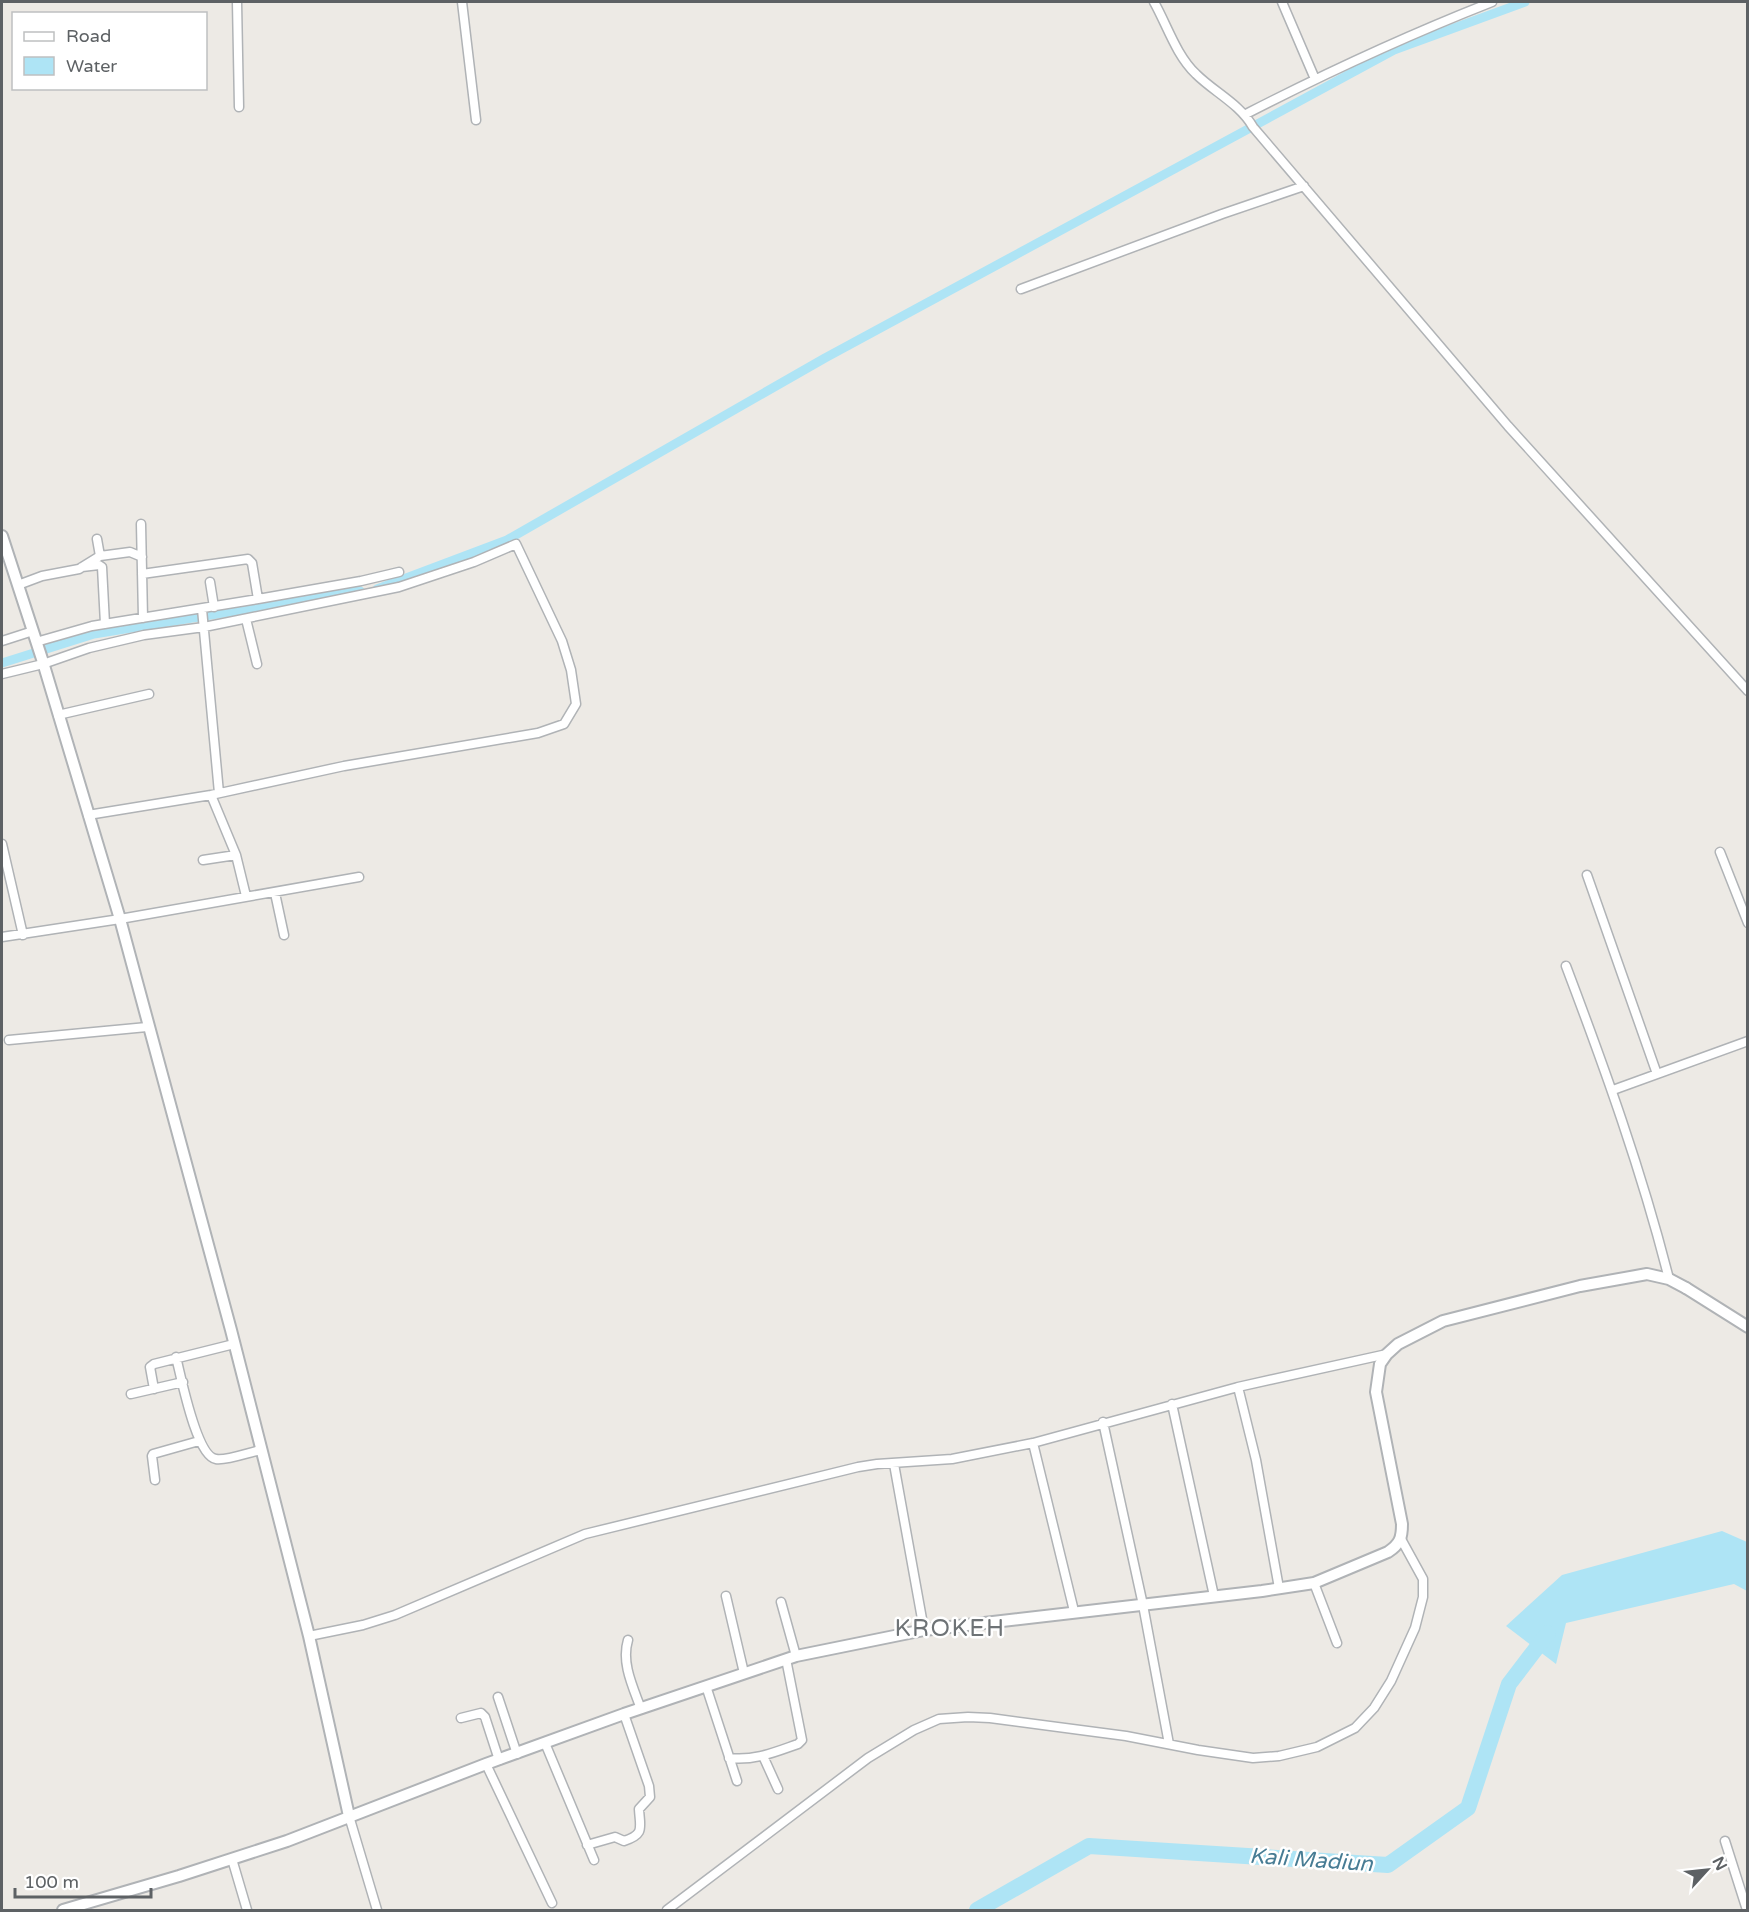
<svg xmlns="http://www.w3.org/2000/svg" width="1749" height="1912" font-family="'Varela Round',sans-serif">
  <rect width="100%" height="100%" fill="#edeae5"/>
  <path fill="#aee4f5" d="M1722,1531l25,11v49l-13,-7 -168,39 -10,41 -50,-38 56,-51z"/>
  <g fill="none" stroke-linecap="round" stroke-linejoin="round">
    <path stroke="#aee4f5" stroke-width="9" d="M377,589l130,-49 318,-182 569,-308 131,-48
      M2,663l92,-29 266,-43"/>
    <path stroke="#aee4f5" stroke-width="16" d="M977,1910l112,-64 299,19 80,-57 41,-124 39,-51"/>
    <defs>
      <path id="minor" d="M237,2l2,105
        M462,2l14,118
        M1154,2c13,23 22,53 42,72 18,18 44,30 57,53l255,299 240,265
        M1282,2l33,77
        M1246,114c80,-41 162,-79 246,-112
        M1021,289l201,-75 82,-28
        M141,524l2,94
        M97,539l3,17
        M82,567l17,-2 3,2 3,57
        M142,574l106,-15 4,4 6,36
        M210,582l4,25
        M18,585l24,-9 37,-7 21,-13 30,-4 12,5
        M202,609l17,184
        M246,619l11,45
        M2,641l31,-10
        M36,642l56,-16 166,-27 103,-18 38,-9
        M2,674l41,-10 46,-16 55,-13 60,-8 195,-40 75,-25 42,-18 46,97 9,29 5,34 -12,20 -26,9 -194,33 -133,29 -123,20
        M58,715l91,-21
        M211,795l25,60 10,41
        M2,844l21,91
        M1720,852l28,71
        M203,860l33,-5
        M1587,875l70,199
        M275,893l9,42
        M2,937l118,-18 239,-42
        M1566,966c39,103 76,206 103,313
        M9,1040l138,-13
        M1613,1090l135,-49
        M176,1357c5,19 20,99 40,102 10,2 34,-7 45,-9
        M1238,1387l149,-33
        M154,1389l-4,-22 4,-3 80,-20
        M131,1394l52,-12
        M1172,1404l42,192
        M1103,1422l40,183 26,139
        M1033,1443l41,168
        M894,1464l30,166
        M155,1480l-3,-24 1,-2 46,-13
        M1314,1583l23,60
        M726,1596l18,77
        M781,1602l15,54
        M309,1636l54,-11 32,-10 190,-81 273,-67 19,-3 75,-5 81,-16 205,-56 18,73 23,128
        M628,1640c-7,23 5,47 13,69
        M706,1686l31,95
        M498,1697l19,57
        M461,1718l20,-5 4,4 14,43
        M545,1743l49,117
        M763,1756l15,33
        M729,1758c26,3 46,-6 69,-14l4,-4 -16,-81
        M486,1764l66,139
        M349,1816l28,94
        M1725,1841l22,69
        M587,1845l28,-8 9,4c21,-7 16,-13 15,-32l11,-12 -1,-11 -25,-72
        M232,1859l15,51
        M667,1910l201,-152 46,-28 25,-11 29,-2 22,1 136,18 72,14 55,8 26,-2 38,-9 38,-19 19,-20 17,-27 24,-53 8,-31v-18l-22,-40"/>
      <path id="tertiary" d="M2,536l40,123 78,260 111,411 78,306 40,180
        M1686,1288l62,39"/>
      <path id="secondary" d="M63,1910l116,-34 108,-35 199,-77 138,-50 172,-58 128,-26 338,-39 52,-8 74,-31c12,-8 14,-14 14,-28l-26,-132 4,-28 7,-10 11,-10 45,-23 137,-35 67,-12 22,5 17,9"/>
    </defs>
    <use href="#minor" stroke="#b0b3b6" stroke-width="11"/>
    <use href="#tertiary" stroke="#b0b3b6" stroke-width="14"/>
    <use href="#secondary" stroke="#b0b3b6" stroke-width="14"/>
    <use href="#minor" stroke="#fff" stroke-width="8"/>
    <use href="#tertiary" stroke="#fff" stroke-width="10"/>
    <use href="#secondary" stroke="#fff" stroke-width="10"/>
  </g>
  <g text-anchor="middle" dominant-baseline="central" stroke-width="5" stroke-linejoin="round" paint-order="stroke">
    <g font-size="22" font-style="italic" fill="#477c94" stroke="#fff">
      <text transform="translate(1311 1860) rotate(4)">Kali Madiun</text>
    </g>
    <g font-size="24" letter-spacing="1.5" fill="#6e7376" stroke="#fff">
      <text x="950" y="1628">KROKEH</text>
    </g>
  </g>
  <rect width="1749" height="1912" fill="none" stroke="#5d6164" stroke-width="6"/>
  <rect x="12" y="12" width="195" height="78" fill="#ffffff" stroke="#bec0c1" stroke-width="1.5"/>
  <rect x="24" y="32" width="30" height="9" fill="#ffffff" stroke="#bec0c1" stroke-width="1.5"/>
  <text x="66" y="42" font-size="18" fill="#5d6164">Road</text>
  <rect x="24" y="57" width="30" height="18" fill="#aee4f5" stroke="#bec0c1" stroke-width="1.5"/>
  <text x="66" y="72" font-size="18" fill="#5d6164">Water</text>
  <g transform="translate(1707 1870) rotate(63)" stroke="#ffffff" stroke-width="4.5" paint-order="stroke">
  <path d="M0-4.5L10 22L0 15L-10 22Z" fill="#5d6164"/>
  <text y="-9" font-size="16" font-weight="bold" text-anchor="middle" fill="#5d6164">N</text>
  </g>
  <path d="M15 1888v9h136v-9" fill="none" stroke="#5d6164" stroke-width="3"/>
  <text x="24" y="1888" font-size="18" fill="#5d6164" stroke="#ffffff" stroke-width="4.5" paint-order="stroke">100 m</text>
</svg>
